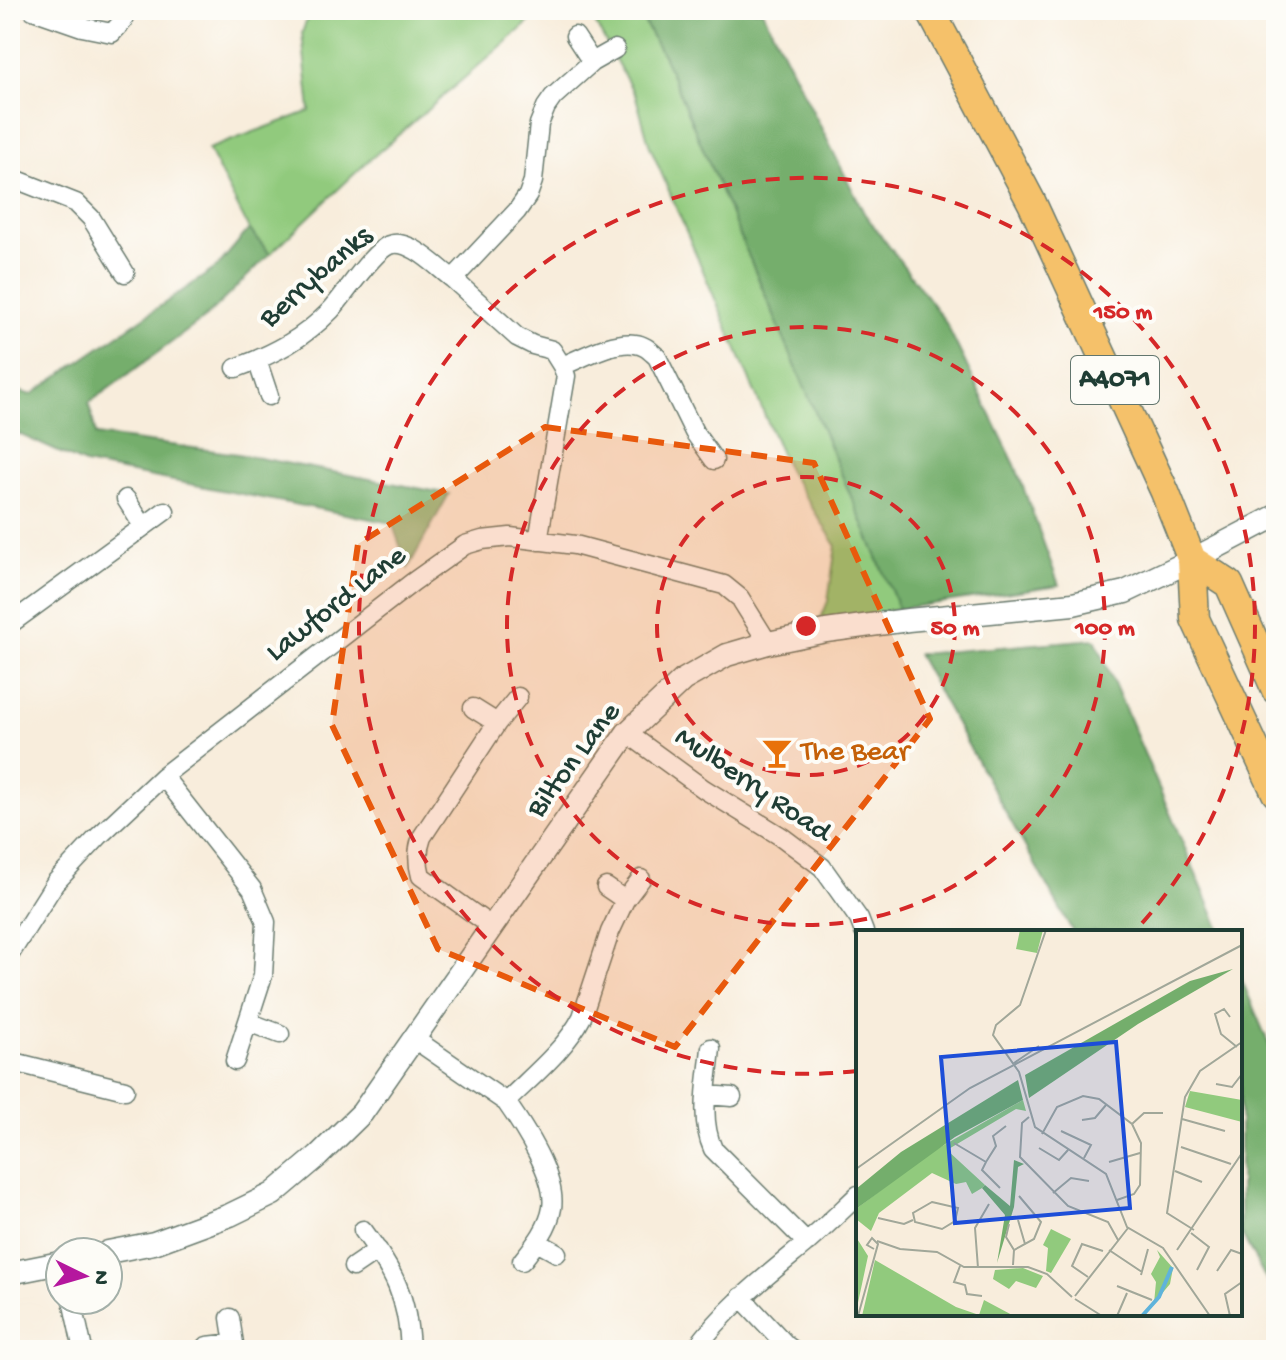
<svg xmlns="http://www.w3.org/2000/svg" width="1286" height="1360" font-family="'Gochi Hand',sans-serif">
  <rect width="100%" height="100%" fill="#fdfcf7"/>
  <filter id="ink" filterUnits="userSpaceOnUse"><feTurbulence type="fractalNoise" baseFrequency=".0125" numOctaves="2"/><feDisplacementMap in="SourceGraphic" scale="16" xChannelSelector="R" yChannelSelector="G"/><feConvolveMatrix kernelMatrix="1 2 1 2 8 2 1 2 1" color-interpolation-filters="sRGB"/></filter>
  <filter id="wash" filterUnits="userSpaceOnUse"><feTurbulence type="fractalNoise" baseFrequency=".006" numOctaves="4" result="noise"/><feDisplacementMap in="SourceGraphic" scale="32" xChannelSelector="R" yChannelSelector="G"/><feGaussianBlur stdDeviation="1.8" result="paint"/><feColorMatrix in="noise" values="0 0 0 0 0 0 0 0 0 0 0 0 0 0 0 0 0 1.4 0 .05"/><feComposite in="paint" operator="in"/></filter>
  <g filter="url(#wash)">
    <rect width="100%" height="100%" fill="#f8eddc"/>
    <path fill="#91ca7d" stroke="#588458" stroke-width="2" d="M310,10h233l-176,152 -97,92 -21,-25 -41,-80 102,-38 -8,-78z
      M588,10h49l27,47 235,552 -81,17 10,-25 8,-56 -48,-75 -139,-326 -13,-47z"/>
    <path fill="#74ae6c" stroke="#4a7650" stroke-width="2" d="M637,10h125l102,203 81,108 70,144 44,120 -160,24 -235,-552z
      M249,229l21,25 -64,63 -117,86 7,32 142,19 211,40 -41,74 -16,-45 -307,-59 -75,-34v-42l21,7 186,-128z
      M1095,639l126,293h-148l-156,-278z
      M1240,976l36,85v237l-36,-67z"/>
  </g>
  <g filter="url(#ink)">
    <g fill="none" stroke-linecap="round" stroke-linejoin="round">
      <defs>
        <path id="minor" d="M33,10l49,17 30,6 11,-12 5,-11
          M575,36l17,26
          M615,49l-23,13 -39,35 -7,10 -7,17 -6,57 -5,14 -11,16 -64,68 64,58 16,8 19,5 10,16c20,-8 52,-26 73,-22 10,1 15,7 22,13l37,75 20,28
          M10,177l66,26 15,15 34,55
          M257,360l12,36
          M236,368c38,-14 67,-29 95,-58 14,-15 41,-58 58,-65 20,-8 49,23 64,34
          M126,499l17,27
          M538,541l28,-165 -4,-10
          M10,624l155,-113
          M473,708l24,15
          M627,733l77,56 78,48 40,30 37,52 5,13
          M163,776l89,113 14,33 -3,53 -28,86
          M606,887l19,13
          M491,926l-70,-50c-4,-14 -4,-26 1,-39l75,-114 21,-26
          M10,954l45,-71 44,-47 64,-60 250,-194 52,-37 17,-5 28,-3 65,8 149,40 16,13 28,45
          M248,1022l32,12
          M413,1038l93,64c26,-26 59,-52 76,-85l28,-85 15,-32 16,-21
          M711,1048c-3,33 -12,71 2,101l94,94
          M10,1061l115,29
          M707,1095l25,2
          M506,1102c17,24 51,76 46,106 -3,20 -18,38 -30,53
          M363,1230c31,42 45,67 47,120
          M537,1242l20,11
          M353,1267l25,-17
          M741,1297l45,48 7,5
          M72,1300l11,50
          M230,1318l5,32
          M207,1346l27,-3
          M695,1350c29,-41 69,-72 108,-104 19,-16 37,-34 55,-51"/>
        <path id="tertiary" d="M108,1252l46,-9 76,-28 43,-21 45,-38 44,-43 265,-380 56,-53 44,-25 41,-12 58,-12 82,-11 165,-16 52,-12 67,-32 84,-44
          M10,1273l50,-10"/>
        <path id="trunk" d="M930,10l102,193 133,289 27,68 3,59 81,174
          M1192,560l37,24 47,106"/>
      </defs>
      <use href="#minor" stroke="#6b7b6f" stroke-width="21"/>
      <use href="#tertiary" stroke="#6b7b6f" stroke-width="25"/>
      <use href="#trunk" stroke="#6b7b6f" stroke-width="31"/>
      <use href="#minor" stroke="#fff" stroke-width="18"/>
      <use href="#tertiary" stroke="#fff" stroke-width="22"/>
      <use href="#trunk" stroke="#f5c16b" stroke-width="28"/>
    </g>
  </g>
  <path fill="#e8590c" fill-opacity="0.2" stroke="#e8590c" stroke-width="6" stroke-dasharray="16 10" stroke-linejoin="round" d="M545,427l269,36 116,256 -255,328 -237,-98 -106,-224 26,-181z"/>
  <g fill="none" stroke="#d62828" stroke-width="4" stroke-dasharray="14 10">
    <circle cx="806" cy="626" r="149"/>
    <circle cx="806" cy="626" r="299"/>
    <path d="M857 1071A448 448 0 1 1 1134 932"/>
  </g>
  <defs>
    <symbol id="bar-bare" viewBox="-9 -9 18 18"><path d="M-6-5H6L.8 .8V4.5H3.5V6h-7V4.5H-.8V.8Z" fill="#e8710a" stroke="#fdfcf7" stroke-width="2.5" paint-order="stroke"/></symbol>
  </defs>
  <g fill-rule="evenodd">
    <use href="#bar-bare" x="755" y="731" width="44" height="44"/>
  </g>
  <g text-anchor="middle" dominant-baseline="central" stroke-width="8" stroke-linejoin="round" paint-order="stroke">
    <rect fill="#fdfcf7" stroke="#62766e" stroke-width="2" x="1071" y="356" width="88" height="48" rx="6"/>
    <g font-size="28" font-weight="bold" fill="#1f3d34">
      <text x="1115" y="380">A4071</text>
    </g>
    <g font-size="30" fill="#1f3d34" stroke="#fdfcf7">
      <text transform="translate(317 278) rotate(-41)">Berrybanks</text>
      <text transform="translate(337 605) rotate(-38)">Lawford Lane</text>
      <text transform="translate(575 761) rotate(-53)">Bilton Lane</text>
      <text transform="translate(752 786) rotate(34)">Mulberry Road</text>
    </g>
    <g font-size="30" fill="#c56008" stroke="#fdfcf7" text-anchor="start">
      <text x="801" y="753">The Bear</text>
    </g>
  </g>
  <g transform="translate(856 930)">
    <rect width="386" height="386" fill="#f8eddc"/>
    <path d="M164,0h23l-6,23 -21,-4zM334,161l52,9v22l-57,-15zM167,170l3,11 -10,-2 -69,41 38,35 -3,3 -10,6 -6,-12 -10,2 -24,-11 -53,40 -8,18 -15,-12v-10l74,-56zM195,299l20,10 -20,34 -5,-2 2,-23 -5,-3zM0,307l12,19 -12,56zM301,320l16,18 -3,16 -16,19 2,-21 -5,-8 9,-17zM19,330l81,47 23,8 5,-15 30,16h-152zM167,338l20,8 -7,12 -20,-7 -7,8 -16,-10 2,-9z" fill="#91ca7d"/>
    <path d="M377,39l-95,55 -109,74 -4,-23 165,-94zM162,150l5,20 -68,37 -99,72v-20l45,-37zM158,230l10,4 -6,3 -4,40 -17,56 8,-48 -23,-27 3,-3 25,21z" fill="#74ae6c"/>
    <path fill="none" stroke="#5fb3db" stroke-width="4" d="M286,386l17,-19 13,-30"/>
    <path fill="none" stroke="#a1a799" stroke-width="2" d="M190,0l-26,75 -24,20 -3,10 26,37 16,55 71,47 21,53 36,21 47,68M374,87l-6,-8 -9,5 6,20 16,13M158,133l25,-17M360,154l16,3 10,-13M173,187l-7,6 -2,34 48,49 40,16 10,18M326,189l43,12M226,190l13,-2 11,-13M276,194l12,-11h19M205,201l30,14 -7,13M186,204l15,-27 26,-11 16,3 33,25 9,19 -1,42 -6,9 -17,6M98,213l32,19 10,-16 -3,-10 13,-10M325,217l50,17M183,218l20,12 9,-10M130,232l-4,8 18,18M253,232l31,-9M0,239l114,-81 272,-143M319,241l27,11M197,263l18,-15 18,3M76,272l26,6 -3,13 -13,8 -27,-7 -2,-9zM22,288l26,6 9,-4M162,290l7,24M153,294l-3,13 8,13M338,300l-27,-17 18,-116 15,-26 42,-29M335,303l18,14 -12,23M21,311l23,8 37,3 27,15h64l19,7 25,23M253,320l33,22M321,320l65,-97M157,335l1,-15 20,-11 7,-17 -22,-26M104,336l-6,16 11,3 2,9 15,2M122,338l-3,-40 14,-24M361,341l14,-21 11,4M285,345l7,-26M232,347l-16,-11 10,-22 21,7M261,356l35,14M219,366l53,-68M219,369l27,17M2,386l20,-72 -6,-6 -5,7 7,4M261,386l10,-23M374,386l-5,-22 17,-12"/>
    <path fill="#1d4ed8" fill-opacity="0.15" stroke="#1d4ed8" stroke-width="4" d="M260,112l14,166 -175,15 -14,-166z"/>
    <rect width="386" height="386" fill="none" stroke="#1f3d34" stroke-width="4"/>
  </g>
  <circle cx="806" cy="626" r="12" fill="#d62828" stroke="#fdfcf7" stroke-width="4"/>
  <g font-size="24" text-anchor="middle" font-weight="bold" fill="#d62828" stroke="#fdfcf7" stroke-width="8" stroke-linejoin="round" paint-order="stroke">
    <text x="1123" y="318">150 m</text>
    <text x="955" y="634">50 m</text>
    <text x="1105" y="634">100 m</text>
  </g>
  <rect width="1286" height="1360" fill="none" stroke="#fdfcf7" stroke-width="40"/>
  <g transform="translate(84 1276) rotate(95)"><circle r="38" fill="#fdfcf7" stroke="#a4b0a9" stroke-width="2"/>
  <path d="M0-6L14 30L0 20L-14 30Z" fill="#b5179e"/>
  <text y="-12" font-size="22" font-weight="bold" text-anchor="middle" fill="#1f3d34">N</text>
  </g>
</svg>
